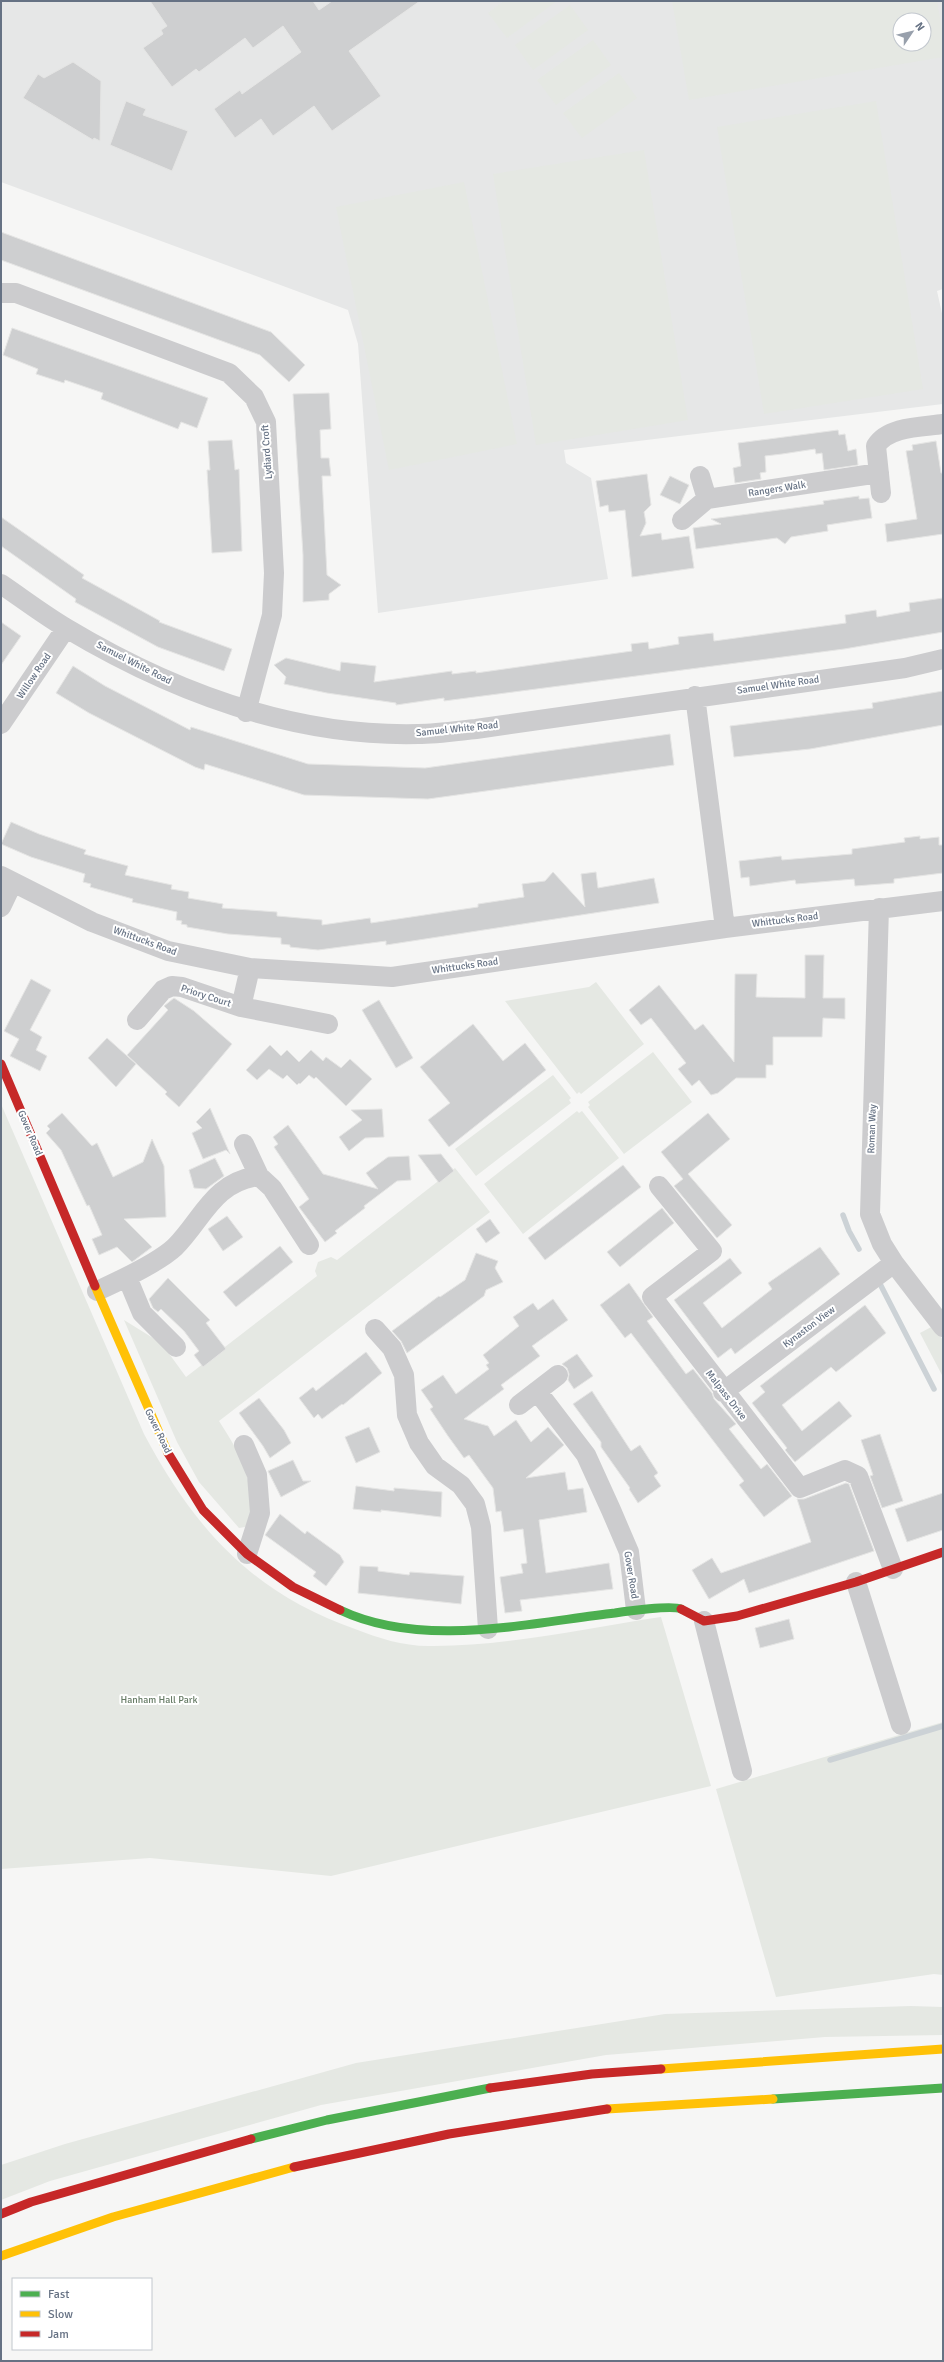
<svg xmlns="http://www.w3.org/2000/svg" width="944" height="2362" font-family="Signika,sans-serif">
  <rect width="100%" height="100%" fill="#f6f6f5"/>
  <path fill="#e6e7e7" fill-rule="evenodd" d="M1,1h942v288l-6,2 6,27v86l-379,46 2,13 25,15 17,101 -230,34 -20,-269 -10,-34 -347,-128zM900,20h24v24h-24z"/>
  <path fill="#e5e8e3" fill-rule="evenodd" d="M504,1h53l-50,37 -19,-25z
    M672,1h265l6,35v21l-254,43zM900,20h24v24h-24z
    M570,5l18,25 -55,40 -18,-25z
    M593,40l18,25 -55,40 -19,-25z
    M619,73l18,25 -55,40 -19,-25z
    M876,101l47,288 -159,25 -47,-287z
    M644,150l44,270 -152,25 -43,-271z
    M464,182l53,262 -128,26 -53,-263z
    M596,982l48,62 -63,50 -2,-2 -2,2 -72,-93 84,-14z
    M653,1052l39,50 -68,52 -36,-47 2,-2 -2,-3z
    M553,1075l18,23 -2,2 2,3 -95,73 -21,-27z
    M1,1104l143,330c50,94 108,159 211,195 23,9 48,17 73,17 76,1 158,-18 233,-29l50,169 -380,90 -181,-18 -149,11z
    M577,1111l2,2 3,-2 37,47 -96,76 -39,-50z
    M455,1168l35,44 -271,209c18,28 33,52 31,86 0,7 1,14 -5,20l-6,1 -40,-46 -22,-40 -53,-122 29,18 12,10 21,29 131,-101 -2,-5 3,-9 13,-5 6,3z
    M935,1325l8,16v36l-23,-44z
    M943,1722v253l-9,-1 -158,23 -60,-208z
    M911,2006l32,1v28l-118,2 -219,18 -285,50 -271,76 -49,19v-35l64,-21 291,-81 309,-49z"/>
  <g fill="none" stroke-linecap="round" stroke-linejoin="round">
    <path stroke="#ccd2d6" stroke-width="5.5" d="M843,1215l6,16 10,18
      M878,1280l56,109
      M830,1760l113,-34"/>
  </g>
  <path fill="#cecfd0" stroke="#e5e5e4" d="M150,1h163l6,9 13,-9h88l-71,50 32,45 -49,35 -18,-25 -41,30 -12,-17 -26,19 -21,-29 26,-19 2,4 59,-42 -18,-26 -30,22 -8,-10 -46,34 -3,-3 -24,18 -29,-39 20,-14 -2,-4 6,-4z
    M73,62l28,19 -1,60 -6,-3 -1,2 -70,-42 15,-24 6,4z
    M126,101l20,8 -3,6 45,16 -16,40 -62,-26z
    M1,232l270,100 34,33 -16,17 -29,-27 -259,-95z
    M12,328l196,70 -11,30 -16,-6 -3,7 -77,-30 2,-6 -38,-13 -1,3 -28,-9 2,-5 -35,-14z
    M329,393l2,36 -11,1 1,28h8l2,18h-9l5,99 14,10 -12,9v6l-26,2v-47l-10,-161z
    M838,430l1,5 6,-1 3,17 8,-2 2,16 -34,5 -2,-17 -6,1 -1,-5 -33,5 -17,2 1,16 -6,1 1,6 -26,4 -2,-15 8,-2 -3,-23z
    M232,440l3,30 4,-1 3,82 -30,2 -5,-83h3l-2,-29z
    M936,441l5,32h2v61l-56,8 -2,-18 32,-5 -11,-68 7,-1 -1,-5z
    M647,474l4,31 -7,7 2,11 -6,13 21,-3 1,7 27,-4 5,32 -62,9 -7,-67 -16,2 -1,-7 -8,2 -4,-26z
    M670,476l19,9 -9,19 -20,-9z
    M859,496v3l10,-1 3,20 -45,7 1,6 -37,6 -6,7 -8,-6 -81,11 -3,-21 28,-4 -10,-5 113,-15 -1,-3z
    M1,517l83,58 -2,3 78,43 -1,1 73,27 -8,22 -66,-24 -83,-45 1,-3 -75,-53z
    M943,598v34l-99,17 -400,52v-3l-48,7v-2l-69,-10 -43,-9 2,-7 -12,-12 12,-7 54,13 1,-9 35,4 -2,16 78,-11v3l24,-3v2l156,-22 -1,-7 17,-2 1,7 30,-5 -1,-7 35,-4 1,8 132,-18 -1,-8 31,-5 1,7 33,-6 -1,-8z
    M1,622l20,14 -20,29z
    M73,666l32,20 85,44 1,-3 117,37 117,4 245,-34 4,31 -246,34 -124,-4 -99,-31 -1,6 -9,-3 -106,-54 -33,-20z
    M943,691v34l-133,24 -76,8 -4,-31 143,-18 -1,-5z
    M11,822l28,12 47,16 -2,4 44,12 -3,9 47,10 -1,4 18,3 -1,6 35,6 -1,4 55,4v4l45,4v5l48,-7 1,5 107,-16v-3l46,-7 -2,-13 23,-3 8,-9 32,35 -4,-33 15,-2 2,16 56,-10 5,25 -273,42v-4l-68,9 -28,-3v-2l-9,-1v-6l-53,-4 -41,-7v-2l-6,-1 1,-3 -6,-1 1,-8 -45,-10 1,-3 -43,-12 1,-3 -8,-2 2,-8 -54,-17 -30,-13z
    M920,836v3l19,-2v8h4v28l-49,6v4l-39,3 -1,-7 -58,5 -1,-4 -45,6 -1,-9 -8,1 -2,-17 42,-5 1,4 70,-6v-5l53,-7 -1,-4z
    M805,955h19l-1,43h22v21l-22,-1 -1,19h-49v28h-7v13h-30l-18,15 -7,2 -12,-15 -7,6 -14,-17 8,-6 -35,-45 -10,7 -12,-15 30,-25 36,45 8,-6 31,38 1,-88h22l-1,23 49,1z
    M31,979l20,11 -21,40 12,7 -6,13 11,6 -7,15 -30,-15 9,-17 -15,-8z
    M174,998l20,13 38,33 -53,63 -14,-13 2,-2 -40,-37 41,-45 -4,-4z
    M379,1000l34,58 -17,10 -34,-58z
    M473,1024l30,37 22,-18 21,27 -97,77 -21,-27 22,-17 -30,-36z
    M107,1038l29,26 -20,23 -28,-29z
    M270,1045l11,11 6,-6 12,12 12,-12 12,11 3,-4 15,11 9,-9 22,20 -26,27 -30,-29 -2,2 -5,-4 -9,9 -1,-1 -2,2 -10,-10 -4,4 -14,-10 -12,11 -11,-10z
    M210,1108l20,46 -4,-4 -23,9 -11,-26 10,-5 -6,-6z
    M382,1109l2,28 -19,1 -16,13 -10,-14 23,-17 -11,-10z
    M62,1113l30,33 5,-3 16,34 30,-15 9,-23 12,27 2,51 -42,2 28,28 -20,15 -15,-15 -18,8 -7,-16 10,-4 -13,-30 -2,1 -26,-56 -15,-17 4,-4 -3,-3z
    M708,1113l22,26 -42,35 44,51 -15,13 -43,-52 9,-7 -22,-27z
    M288,1125l35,49 55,15 -12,-16 22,-16 21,-1 2,24 -14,1 -33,25 1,2 -30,23 2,2 -12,9 -26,-35 10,-8 -35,-52 4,-3 -5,-7z
    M441,1154l13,17 -15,12 -21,-28z
    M215,1158l9,18 -18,13 -12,-1 -5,-18z
    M623,1165l18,22 -96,73 -17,-22z
    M662,1208l12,15 -54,44 -13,-15z
    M227,1216l16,21 -20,14 -15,-22z
    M490,1219l10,14 -14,10 -10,-14z
    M280,1246l13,16 -57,45 -13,-15z
    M820,1247l20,27 -105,80 -4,-6 -13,10 -44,-58 56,-42 12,15 -39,30 19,25 50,-39 -4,-6z
    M476,1253l22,8 -3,7 8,14 -17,8 -2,6 -77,57 -6,-12 -9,-10 47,-35 1,1 25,-17z
    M168,1278l42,42 -4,3 20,26 -23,18 -9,-12 5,-4 -15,-20 -23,-22 -3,3 -5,-4 -4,-9z
    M629,1283l24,34 -6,4 39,53 7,-5 19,24 2,6 22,25 -7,5 32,40 6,-5 25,32 -28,21 -25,-32 5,-4 -113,-148 -6,5 -25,-33z
    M553,1299l15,21 -36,26 8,10 -39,29 3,4 -40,30 24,7 6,10 22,-16 15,22 17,-15 16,18 -38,33 39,-6 3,18 15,-2 4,24 -48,8 7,53 63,-10 4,26 -93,11 2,11 -17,2 -5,-36 23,-4 -2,-9 6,-1 -4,-34 -19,3 -3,-21 -5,1 -3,-24 -24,-33 -5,3 -16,-22 -18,-27 3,-2 -12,-17 22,-15 13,19 33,-25 -3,-4 3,-2 -6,-8 36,-29 -6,-9 20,-14 5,7z
    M865,1305l21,28 -50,39 -5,-5 -49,38 20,26 37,-30 13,15 -57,46 -10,-12 2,-2 -35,-45 13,-11 -5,-6z
    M366,1352l16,21 -39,32 -1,-1 -20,15 -4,-5 -4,4 -15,-20 14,-11 3,4z
    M577,1354l16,22 -19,13 -6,-9 1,-6 -2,-6 -5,-4z
    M592,1391l39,60 9,-6 18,28 -4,3 7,10 -23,17 -9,-14 1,-1 -29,-41v-5l-28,-38z
    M259,1398l25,32 7,13 -21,15 -7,-12 -24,-33z
    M369,1427l11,25 -24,11 -11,-26z
    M880,1434l23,67 -21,7 -12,-32 3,-1 -12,-35z
    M293,1460l10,21h8l-30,16 -13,-26z
    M846,1483l3,1 25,67 -125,42 -5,-14 -35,20 -17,-29 20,-12 9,15 90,-31 -14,-43h7z
    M356,1486l38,5v-3l48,4 -1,25 -60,-7v2l-28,-3z
    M943,1493v37l-36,12 -12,-33z
    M280,1514l25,20 2,-3 33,24 4,7 -18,24 -13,-10 3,-4 -51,-37z
    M360,1566l18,1v4l31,4 1,-3 54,4 -3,28 -103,-11z
    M789,1619l5,20 -34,9 -5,-20z"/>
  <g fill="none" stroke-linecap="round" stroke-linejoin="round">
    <path stroke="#ccccce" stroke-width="20" d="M1,293h15l213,80 25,24 12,25 8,151 -2,42 -26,97
      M700,476l7,23
      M881,493l-5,-47c12,-20 47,-19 67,-22
      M682,520l25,-21 172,-26
      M1,584c22,15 43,31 65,44 107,64 226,109 352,106 19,0 39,-3 58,-5l429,-61 38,-9
      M695,696l30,232
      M1,724l65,-96
      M1,876l91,46 76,29 82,17 142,9 333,-49 218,-27
      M1,907l12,-25
      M879,908l-9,306 12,30 12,19 49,64
      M241,1007l9,-39
      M137,1020l26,-30 9,-4 10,1 59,20 87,17
      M244,1144l15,32
      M659,1186l53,65 -60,46 148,191 45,-18 13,6 35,93
      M127,1277l15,36 34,34
      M97,1291c22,-10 61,-28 78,-44 28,-28 38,-65 84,-71l13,12 37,57
      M375,1329l17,19 12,27 3,40 12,28 16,23 26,19 14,19 6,23 7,102
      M537,1391l49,64 25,55 18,42 7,58
      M723,1392l171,-129
      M519,1405l39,-30
      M244,1445l13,30 3,38 -13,41
      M856,1582l45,143
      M704,1621l38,150"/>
    <path stroke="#4caf50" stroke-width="9" d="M340,1610c82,39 188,13 275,3 12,-2 57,-8 66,-4
      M773,2099l170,-11
      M251,2139l76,-19 163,-32"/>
    <path stroke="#ffc107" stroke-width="9" d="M95,1286l73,167
      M661,2069l282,-20
      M607,2109l166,-10
      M1,2256l112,-39 181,-50"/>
    <path stroke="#c62828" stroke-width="9" d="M1,1064l94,222
      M168,1453l35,57 44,44 46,33 47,23
      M681,1609l23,12 33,-5 119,-34 87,-30
      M490,2088l102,-14 69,-5
      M294,2167l155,-33 158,-25
      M1,2214l30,-12 220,-63"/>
  </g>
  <g text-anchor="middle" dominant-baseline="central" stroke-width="4" stroke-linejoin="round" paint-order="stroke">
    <g font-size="10" fill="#667284" stroke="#fff">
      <text transform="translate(267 452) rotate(-94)">Lydiard Croft</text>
      <text transform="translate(777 489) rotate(-9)">Rangers Walk</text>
      <text transform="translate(134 663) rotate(27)">Samuel White Road</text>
      <text transform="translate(34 676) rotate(-56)">Willow Road</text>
      <text transform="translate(778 685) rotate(-8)">Samuel White Road</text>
      <text transform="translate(457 729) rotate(-6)">Samuel White Road</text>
      <text transform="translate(785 920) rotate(-7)">Whittucks Road</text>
      <text transform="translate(145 941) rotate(20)">Whittucks Road</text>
      <text transform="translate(465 966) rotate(-8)">Whittucks Road</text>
      <text transform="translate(206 996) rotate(18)">Priory Court</text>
      <text transform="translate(872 1129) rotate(-88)">Roman Way</text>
      <text transform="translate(30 1133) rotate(67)">Gover Road</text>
      <text transform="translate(809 1327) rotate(-37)">Kynaston View</text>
      <text transform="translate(726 1395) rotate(52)">Malpass Drive</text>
      <text transform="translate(158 1431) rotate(64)">Gover Road</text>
      <text transform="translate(631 1575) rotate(81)">Gover Road</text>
    </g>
    <g font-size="10" fill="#667b65" stroke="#fff">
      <text x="159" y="1700">Hanham Hall Park</text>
    </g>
  </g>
  <rect width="944" height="2362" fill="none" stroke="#667284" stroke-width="4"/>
  <rect x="12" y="2278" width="140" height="72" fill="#ffffff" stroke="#c2c7ce"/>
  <rect x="20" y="2291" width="20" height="6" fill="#4caf50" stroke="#c2c7ce"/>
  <text x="48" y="2298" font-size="12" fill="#667284">Fast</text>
  <rect x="20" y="2311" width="20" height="6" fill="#ffc107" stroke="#c2c7ce"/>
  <text x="48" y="2318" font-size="12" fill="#667284">Slow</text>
  <rect x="20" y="2331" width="20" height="6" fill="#c62828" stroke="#c2c7ce"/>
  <text x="48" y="2338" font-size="12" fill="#667284">Jam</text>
  <g transform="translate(912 32) rotate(55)"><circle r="19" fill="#ffffff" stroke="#c2c7ce"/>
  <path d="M0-3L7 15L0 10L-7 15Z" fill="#98a0ac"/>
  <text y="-6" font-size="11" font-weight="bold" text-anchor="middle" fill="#667284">N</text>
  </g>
</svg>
